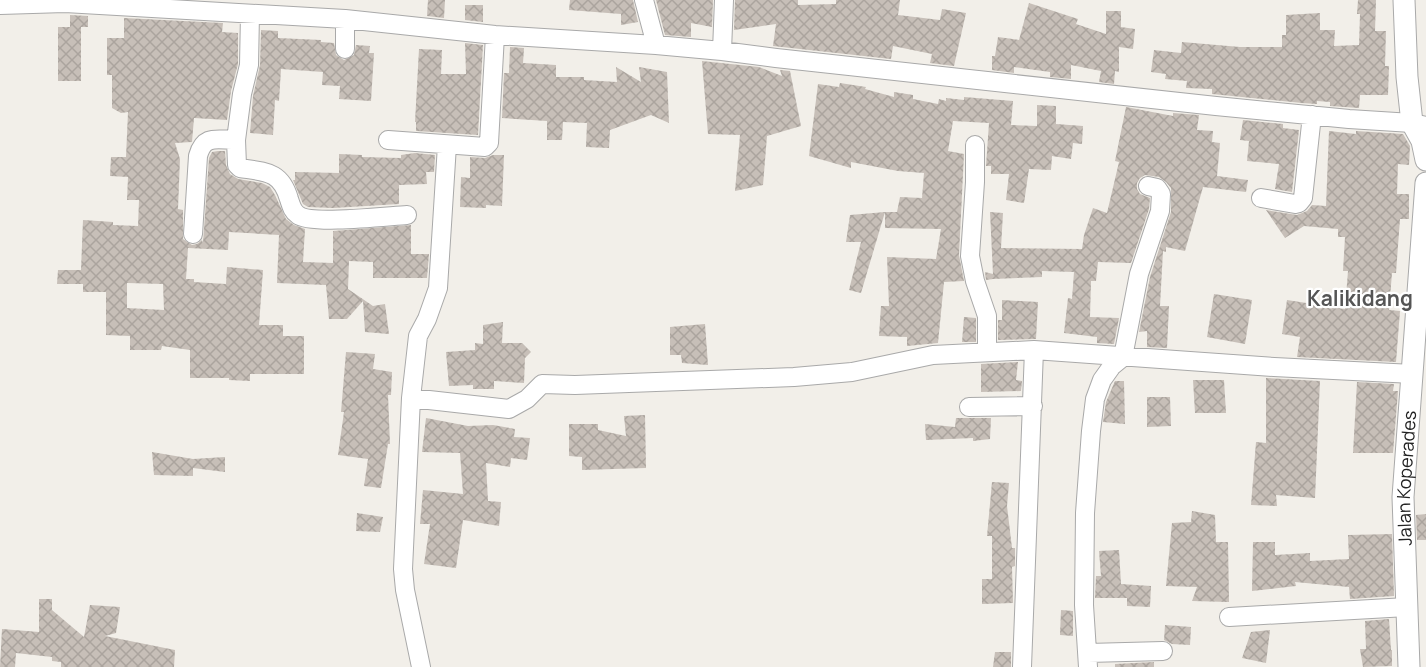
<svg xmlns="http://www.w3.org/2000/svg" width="1426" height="667" font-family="Manrope,sans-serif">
  <defs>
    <pattern id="building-cross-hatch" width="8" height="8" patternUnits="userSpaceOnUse" patternTransform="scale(1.5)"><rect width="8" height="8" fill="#c7bfb8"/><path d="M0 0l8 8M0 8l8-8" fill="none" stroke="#aba49e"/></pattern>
  </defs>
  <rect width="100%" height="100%" fill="#f2efe9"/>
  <path fill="url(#building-cross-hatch)" fill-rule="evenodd" d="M428,0h17l-1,18 -17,-2z
    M570,0h63l5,22 -17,3v-11l-52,-4z
    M656,0h57l-1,27 -21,-4v14l-26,-2z
    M735,0h63v5l38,-1v-4h64l-2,15 42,5 2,-11 24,4 -12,53 -24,-3 2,-9 -39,-8 -2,13 -118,-13 3,-22 -42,6z
    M1358,0h18l-1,31h11l-1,35h4l-1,29h-28l-1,13 -29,-2v-4l-13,-1v3l-15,-1 -90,-9v-5l-26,-1 1,-7 -22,-2 1,-5 -15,-2 3,-22 27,3 1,-11 58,5h42v-12h4v-20l34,-2v17h15l-1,16 25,-1 1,-31h-3z
    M1029,3l49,16 -2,5 30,10v-23h15v16l14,2 -2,20 -14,-2v25l-4,-1 -1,13 -15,-2 2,-11 -30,-6v14l-21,-2v-5l-36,-5v6l-22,-3v-14h3l3,-19 21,3z
    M465,5h18v17l-18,-2z
    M70,15l18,1v11h-7v54h-23v-54h12z
    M124,18l99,5 -1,9 16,1v31l-7,27 -4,29 -33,-2 -2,24 -17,1 5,16 -2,50 5,1v29l9,6 5,-1 5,-4 1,3 6,-85 3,-6 6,-1h7l1,14 4,9 8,5 24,4 8,4 5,8 11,24 8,6 11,4 -2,33 30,1v-32l78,-6v29h18l-2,24h-54v-16l-24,-1 -1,28 25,17 12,-2 4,30 -24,-2 -2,-31 -16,18h-18l-3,-34 -49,-2 2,-48 -50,-3 -1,18 -40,-2 -2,31h8v3l32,2 1,-17 36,3 -4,55h24v11h21v38h-54v7l-21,-1v-2h-39v-28l-28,-4 -1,4h-31v-14l-24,-1v-43h-23v-8h-26l1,-14h23l2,-50 30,2v3l25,1 1,-26h-12l1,-23 -18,-1 1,-19h15l2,-45 -7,1 -9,-5v-33h-5v-37h17zM127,283l36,1 1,26 -37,-2z
    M261,30l17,1v7l43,2v2l13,1 2,12 8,5 10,-5 2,-10 14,1 -1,7h5l-3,48 -32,-2 1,-13 -18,-1 1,-13 -42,-3 -2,32 -4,-1 -2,35 -23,-2 3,-37 7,-31z
    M465,43l18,2 -5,90 -62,-4v-9h-1l4,-73 23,1 -1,24h25z
    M510,47l14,1 -1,15 33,2v12h28v3l33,2 -1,-15 25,15 -2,-15 28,5 2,51 -18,-8 -41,15 -1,18 -23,-1 1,-24 -24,-1 -1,18h-15v-19l-45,-3 2,-45h5z
    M702,61l57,6 23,9 -2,-6 10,1 11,55 -34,10 -4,49 -28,6 5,-56 -32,-1z
    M840,83l26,4 -1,2 29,8v-5l19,3v4l25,5 1,-5 7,2v-3l18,2v-3l49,4 -2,24 26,1v-21l19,1v18l27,2 -1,18 -9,-1 -2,16 -19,-3 -1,14 -22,-1 -5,34 -18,-3 3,-26h-18v-8h-5l3,-43 -36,-2 -5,30 16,3 -5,101 5,26 -20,1 -6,61 -31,3v-9l-28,-1 2,-30h8l-2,-49 49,2 5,-30 -56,-1v-16h12l3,-15 22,1 2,-25 -26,-2 -47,-9v6l-42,-12 9,-72 21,3z
    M1126,107l47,9v-3l26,2 -2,15 16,1 -1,11 8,1 -3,33 31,4 -2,12 -43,-5 -18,64 -19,-4v5l-3,-1 -3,55h9l-2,42 -20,-1v-16l-8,1 11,-55 21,-65v-24l-5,-6 -7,-5 -14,-2 -5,3 -3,5v6l3,5 10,4 -1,11 -18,54 -33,-1 -2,19h-5l-1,36 29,1 -5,26 -17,-1v-6l-33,-4 4,-35 4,1 2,-27 -32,-1v6l-49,2v-2v2l-7,1 -1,-8 8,2 -3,-62 13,1 -2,35 81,1 2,-14 9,-27 14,5 12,-51 -4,-1z
    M1243,120l40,4v4l16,2 -7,62 -17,-3 4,-25 -32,-3 2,-20 -9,-1z
    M1329,131l27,3v-3l47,3 7,12 -1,19 -11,-1 -1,30h12v25h-9l-4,54h-4l-3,37 11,1 -4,51 -99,-5 3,-20 -18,-3 5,-34 58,9 3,-38h-5l2,-34h-7v-8l-34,-3 -19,12 -19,-28 31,5 10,-4 5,-6 14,1z
    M415,153l20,2 -1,17h-8l1,12 -28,1v19l-66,4 -25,-1 -5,-3 -10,-24h2v-8l44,1v-19l23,1v2l39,1v-3z
    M493,155h11l-2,51 -16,-1v3l-26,-1 1,-30 9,1v-21l15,1z
    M885,212l-24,81 -12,-3 12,-48h-15l4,-27z
    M1214,294l38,6 -7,44 -38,-7z
    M1002,300l36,2 -2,37 -38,1v-20h4z
    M964,317l12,1v24h-14z
    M503,322l-1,21h20l9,9 -6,6 -1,25 -30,-2v8h-21v-4l-24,1 -3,-34 29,-2v-7l8,1v-19z
    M705,324l3,41 -26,-2 -1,-8h-11v-28z
    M346,352l29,2 -2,15 19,3 -1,23h-3l2,49h-2l-7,44 -17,-2 4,-27 -30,-4 6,-43h-3z
    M1018,362l-2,18 6,1 -1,10 -40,1v-28z
    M1266,378l54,3 -5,117 -39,-3 1,11 -26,-1 5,-63 10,1z
    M1193,380h31l2,33h-31z
    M1115,381h9l1,43 -22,-2 3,-20z
    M1357,382l37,2 -1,7h5l-5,62h-40z
    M1147,397h23l1,29 -24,1z
    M645,415l1,53 -64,2v-13l-13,-1v-32h29v6l28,6 -2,-20z
    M426,418l42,8 25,-1 22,4 -1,8 16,1 -3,22 -16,-2 -1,9 -24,-4 2,38 13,1 -2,24 -36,-6 -7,48 -32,-4 6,-40h-10l3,-34 40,4 -3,-41 -38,-1z
    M956,418h35l-1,21 -17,2v-3l-47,2 -1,-16 30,3z
    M152,452l41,7 32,-2v15l-32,-4v8l-39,-1z
    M992,482l17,1 -2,23 5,42h3v18l-3,1 1,36 -31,1v-25h10v-43h-5z
    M1192,511l23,4 1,27h12l1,60 -37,-1 5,-14 -31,-1 6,-63 19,-1z
    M357,513l26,4 -3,15 -24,-1z
    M1426,514v26h-9l-1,-25z
    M1392,534l2,62 -44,3 -1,-12 -54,-5 1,4 -44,5 1,-49h22v13l35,-2v8l39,-2 -1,-24z
    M1119,550l2,34 30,2 -1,21 -23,-1v-8h-32l1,-22h5l-2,-25z
    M39,599h13v11l32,27 6,-32 30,2 -4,26 -11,3 70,14 -1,17h-113v-5l-9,-1v-4l-36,-4 -1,14h-15l2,-38 37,3z
    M1061,610l12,1v25l-13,-1z
    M1389,619l2,31h1v16l-29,1 -3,-18h6l-1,-28z
    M1165,625l26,2 -1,18 -18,-1 -8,-4z
    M1270,630l-4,33 -24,-5 9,-26z
    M995,652h16v15h-18z
    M1154,662v5h-39v-3z"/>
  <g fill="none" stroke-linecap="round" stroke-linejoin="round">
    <defs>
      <path id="minor" d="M644,0l12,45
        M0,5l65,-2 280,16 150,16 161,10 66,6 54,7 440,48 133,13 63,4 14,3
        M345,49v-30
        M722,51l2,-51
        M236,140l1,25 3,3c26,4 41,3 49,31 2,6 3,12 9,16 13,10 90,1 109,0
        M388,140l97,7 4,-4 6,-108
        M975,145v37l-5,74 5,25 12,35v36
        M1261,198l34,6 4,-1 4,-5 9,-83
        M193,234l5,-78c6,-22 19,-16 38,-16l6,-46 7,-29 1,-51
        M411,398l98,11 18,-10 15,-15 33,1 219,-8 58,-5 81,-17 101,-5 240,17 139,7
        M969,407l64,-1
        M1229,617l178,-10
        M1088,653l75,-2
        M421,667l-16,-77 -2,-21 8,-171 7,-62 9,-17 11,-31 9,-143
        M1022,667l12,-317
        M1088,667l-4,-62 1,-92 6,-82 4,-32 7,-19 10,-14 11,-9 16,-83 21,-63 1,-17 -4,-6 -9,-2"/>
      <g id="tertiary">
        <path d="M1404,0l3,77 5,46 10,18 4,19"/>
        <path id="s1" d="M1409,667l-6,-170 23,-314"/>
      </g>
    </defs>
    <use href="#minor" stroke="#a9a9a9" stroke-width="20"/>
    <use href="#tertiary" stroke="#a9a9a9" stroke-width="23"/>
    <use href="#minor" stroke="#fff" stroke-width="18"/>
    <use href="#tertiary" stroke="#fff" stroke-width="21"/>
  </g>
  <g text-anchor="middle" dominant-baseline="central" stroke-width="4.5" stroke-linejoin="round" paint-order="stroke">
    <g font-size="18" fill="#222" stroke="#fff">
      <text stroke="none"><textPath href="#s1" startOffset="189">Jalan Koperades</textPath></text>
    </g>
    <g font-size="21" font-weight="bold" fill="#555" stroke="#fff">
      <text x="1360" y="298">Kalikidang</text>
    </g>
  </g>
</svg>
